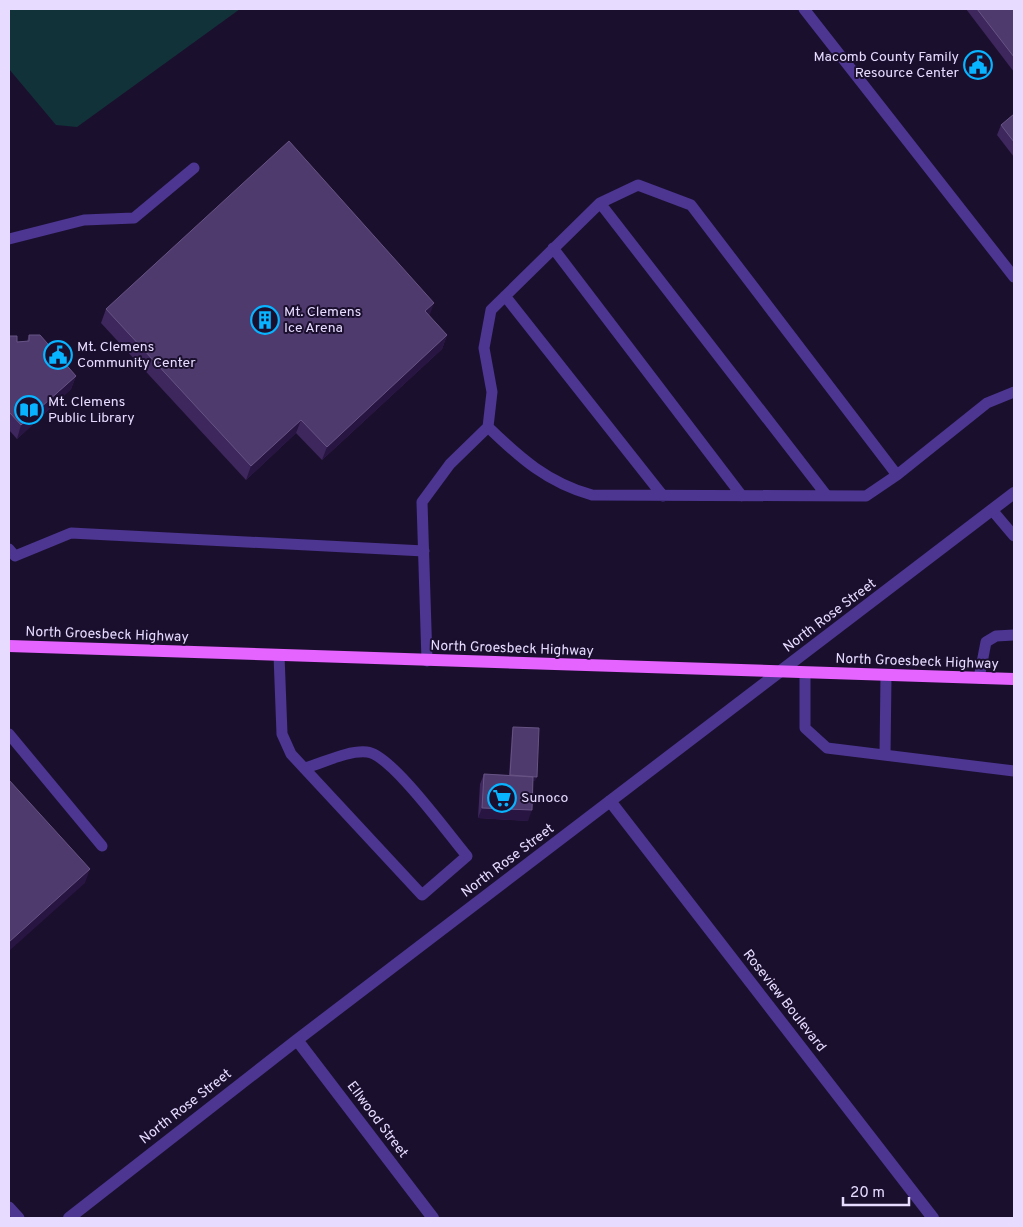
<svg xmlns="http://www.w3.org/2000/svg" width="1023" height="1227" font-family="Overpass,sans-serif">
  <rect width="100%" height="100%" fill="#1b0f2e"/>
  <path fill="#113238" d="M9,9h231l-163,118 -21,-2 -47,-56z"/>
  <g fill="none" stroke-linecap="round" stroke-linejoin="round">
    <path stroke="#4c3691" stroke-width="11" d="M804,9l210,268
      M600,203l227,293
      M9,239l75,-19 50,-2 60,-50
      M553,248l189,248
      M505,296l158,200
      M488,427c32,31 60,56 104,68l274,1 31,-21
      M992,510l22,26
      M9,549l6,7 56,-23 353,18
      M279,655l3,79 9,20 131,141 45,-39c-18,-21 -76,-102 -100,-104 -19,-2 -44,11 -62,16
      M427,661l-5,-159 28,-38 38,-37 4,-35 -8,-44 7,-38 109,-107 38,-18 53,20 206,270 90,-72 27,-11
      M805,674v54l22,20 187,23
      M979,678l7,-36 10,-6 18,-1
      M9,734l93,112
      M885,755l1,-79
      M9,1207l10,11"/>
    <path stroke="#4c3691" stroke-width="12" d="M610,801l323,417
      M297,1040l136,178
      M69,1218l228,-178 717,-547"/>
    <path stroke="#e563ff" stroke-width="12" d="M9,646l1005,33"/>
  </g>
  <path fill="#3d275c" d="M966,9h48v63z
    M1014,114v43l-17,-22 4,-10z
    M106,309l323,7 18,19 -5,14 -120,111 -26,-27 -50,47 -145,-157z
    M29,335l47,41 -5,13 -54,50 -8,-9v-94l8,6 10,-1z
    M513,727l22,54h-2l-5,40 -50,-3 2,-34 4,-10 25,1 3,-44z"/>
  <path fill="#281542" d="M434,303l-5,14 -4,-6z
    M447,335l-5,14 -120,111 5,-13z
    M76,376l-5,13 -54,50 4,-14z
    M301,420l-5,13 -50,47 5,-14z
    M510,776l27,1 -2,4 -26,-2z
    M482,808l50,2 -4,11 -50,-3z
    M90,869l-5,14 -76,68v-9z"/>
  <path fill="#4f3a6e" stroke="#675484" d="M977,9h37v48z
    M1014,114v28l-13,-17z
    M289,141l145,162 -9,8 22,24 -120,112 -26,-27 -50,46 -145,-157z
    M29,335h11l36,41 -55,49 -11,-12 -1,1v-78h8v6l12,-1z
    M513,727l26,1 -2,49 -27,-2z
    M484,774l49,3 -1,33 -50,-2z
    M9,780l81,89 -81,73z"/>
  <defs>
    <symbol id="civic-ring" viewBox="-11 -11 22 22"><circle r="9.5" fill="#1b0f2e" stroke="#08b3ff" stroke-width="1.5"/><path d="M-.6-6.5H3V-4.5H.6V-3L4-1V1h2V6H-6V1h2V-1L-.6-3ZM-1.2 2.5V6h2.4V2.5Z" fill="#08b3ff"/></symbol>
    <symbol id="building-ring" viewBox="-11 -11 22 22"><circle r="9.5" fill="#1b0f2e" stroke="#08b3ff" stroke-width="1.5"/><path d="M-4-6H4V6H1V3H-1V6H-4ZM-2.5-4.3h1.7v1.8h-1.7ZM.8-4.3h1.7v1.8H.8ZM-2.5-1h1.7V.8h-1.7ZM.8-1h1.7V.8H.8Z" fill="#08b3ff"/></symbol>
    <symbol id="library-ring" viewBox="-11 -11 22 22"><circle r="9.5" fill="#1b0f2e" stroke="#08b3ff" stroke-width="1.5"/><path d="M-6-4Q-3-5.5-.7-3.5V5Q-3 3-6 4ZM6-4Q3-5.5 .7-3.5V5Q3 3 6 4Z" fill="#08b3ff"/></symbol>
    <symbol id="supermarket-ring" viewBox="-11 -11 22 22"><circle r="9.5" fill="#1b0f2e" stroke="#08b3ff" stroke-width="1.5"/><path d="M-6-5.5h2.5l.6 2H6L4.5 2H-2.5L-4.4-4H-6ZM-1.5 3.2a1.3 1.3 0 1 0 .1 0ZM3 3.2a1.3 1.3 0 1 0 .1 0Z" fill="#08b3ff"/></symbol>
  </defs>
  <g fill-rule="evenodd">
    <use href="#civic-ring" x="962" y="49" width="32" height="32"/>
    <use href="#building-ring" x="249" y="304" width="32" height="32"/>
    <use href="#civic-ring" x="42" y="339" width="32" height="32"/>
    <use href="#library-ring" x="13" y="394" width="32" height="32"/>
    <use href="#supermarket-ring" x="486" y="782" width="32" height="32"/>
  </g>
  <g text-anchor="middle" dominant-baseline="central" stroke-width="4" stroke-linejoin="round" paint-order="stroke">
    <g font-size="14" fill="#e7dcff" stroke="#1b0f2e" text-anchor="start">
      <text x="959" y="57" text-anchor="end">Macomb County Family<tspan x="959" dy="16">Resource Center</tspan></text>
      <text x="284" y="312">Mt. Clemens<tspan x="284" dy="16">Ice Arena</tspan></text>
      <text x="77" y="347">Mt. Clemens<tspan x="77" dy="16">Community Center</tspan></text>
      <text x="48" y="402">Mt. Clemens<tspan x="48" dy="16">Public Library</tspan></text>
      <text x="521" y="798">Sunoco</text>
    </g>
    <g font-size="14" fill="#e7dcff" stroke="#1b0f2e">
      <text transform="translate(830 616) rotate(-37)">North Rose Street</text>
      <text transform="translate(107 635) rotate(2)">North Groesbeck Highway</text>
      <text transform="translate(512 649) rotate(2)">North Groesbeck Highway</text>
      <text transform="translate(917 662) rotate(2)">North Groesbeck Highway</text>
      <text transform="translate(508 861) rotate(-37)">North Rose Street</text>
      <text transform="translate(784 1001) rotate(52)">Roseview Boulevard</text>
      <text transform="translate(186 1107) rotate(-38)">North Rose Street</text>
      <text transform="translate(377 1120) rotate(53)">Ellwood Street</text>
    </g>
  </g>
  <rect width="1023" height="1227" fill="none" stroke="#e7dcff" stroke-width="20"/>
  <path d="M843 1197v8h66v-8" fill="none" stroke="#e7dcff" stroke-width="2.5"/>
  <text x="850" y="1197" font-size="15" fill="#e7dcff" stroke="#1b0f2e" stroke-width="4" paint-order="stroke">20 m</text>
</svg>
